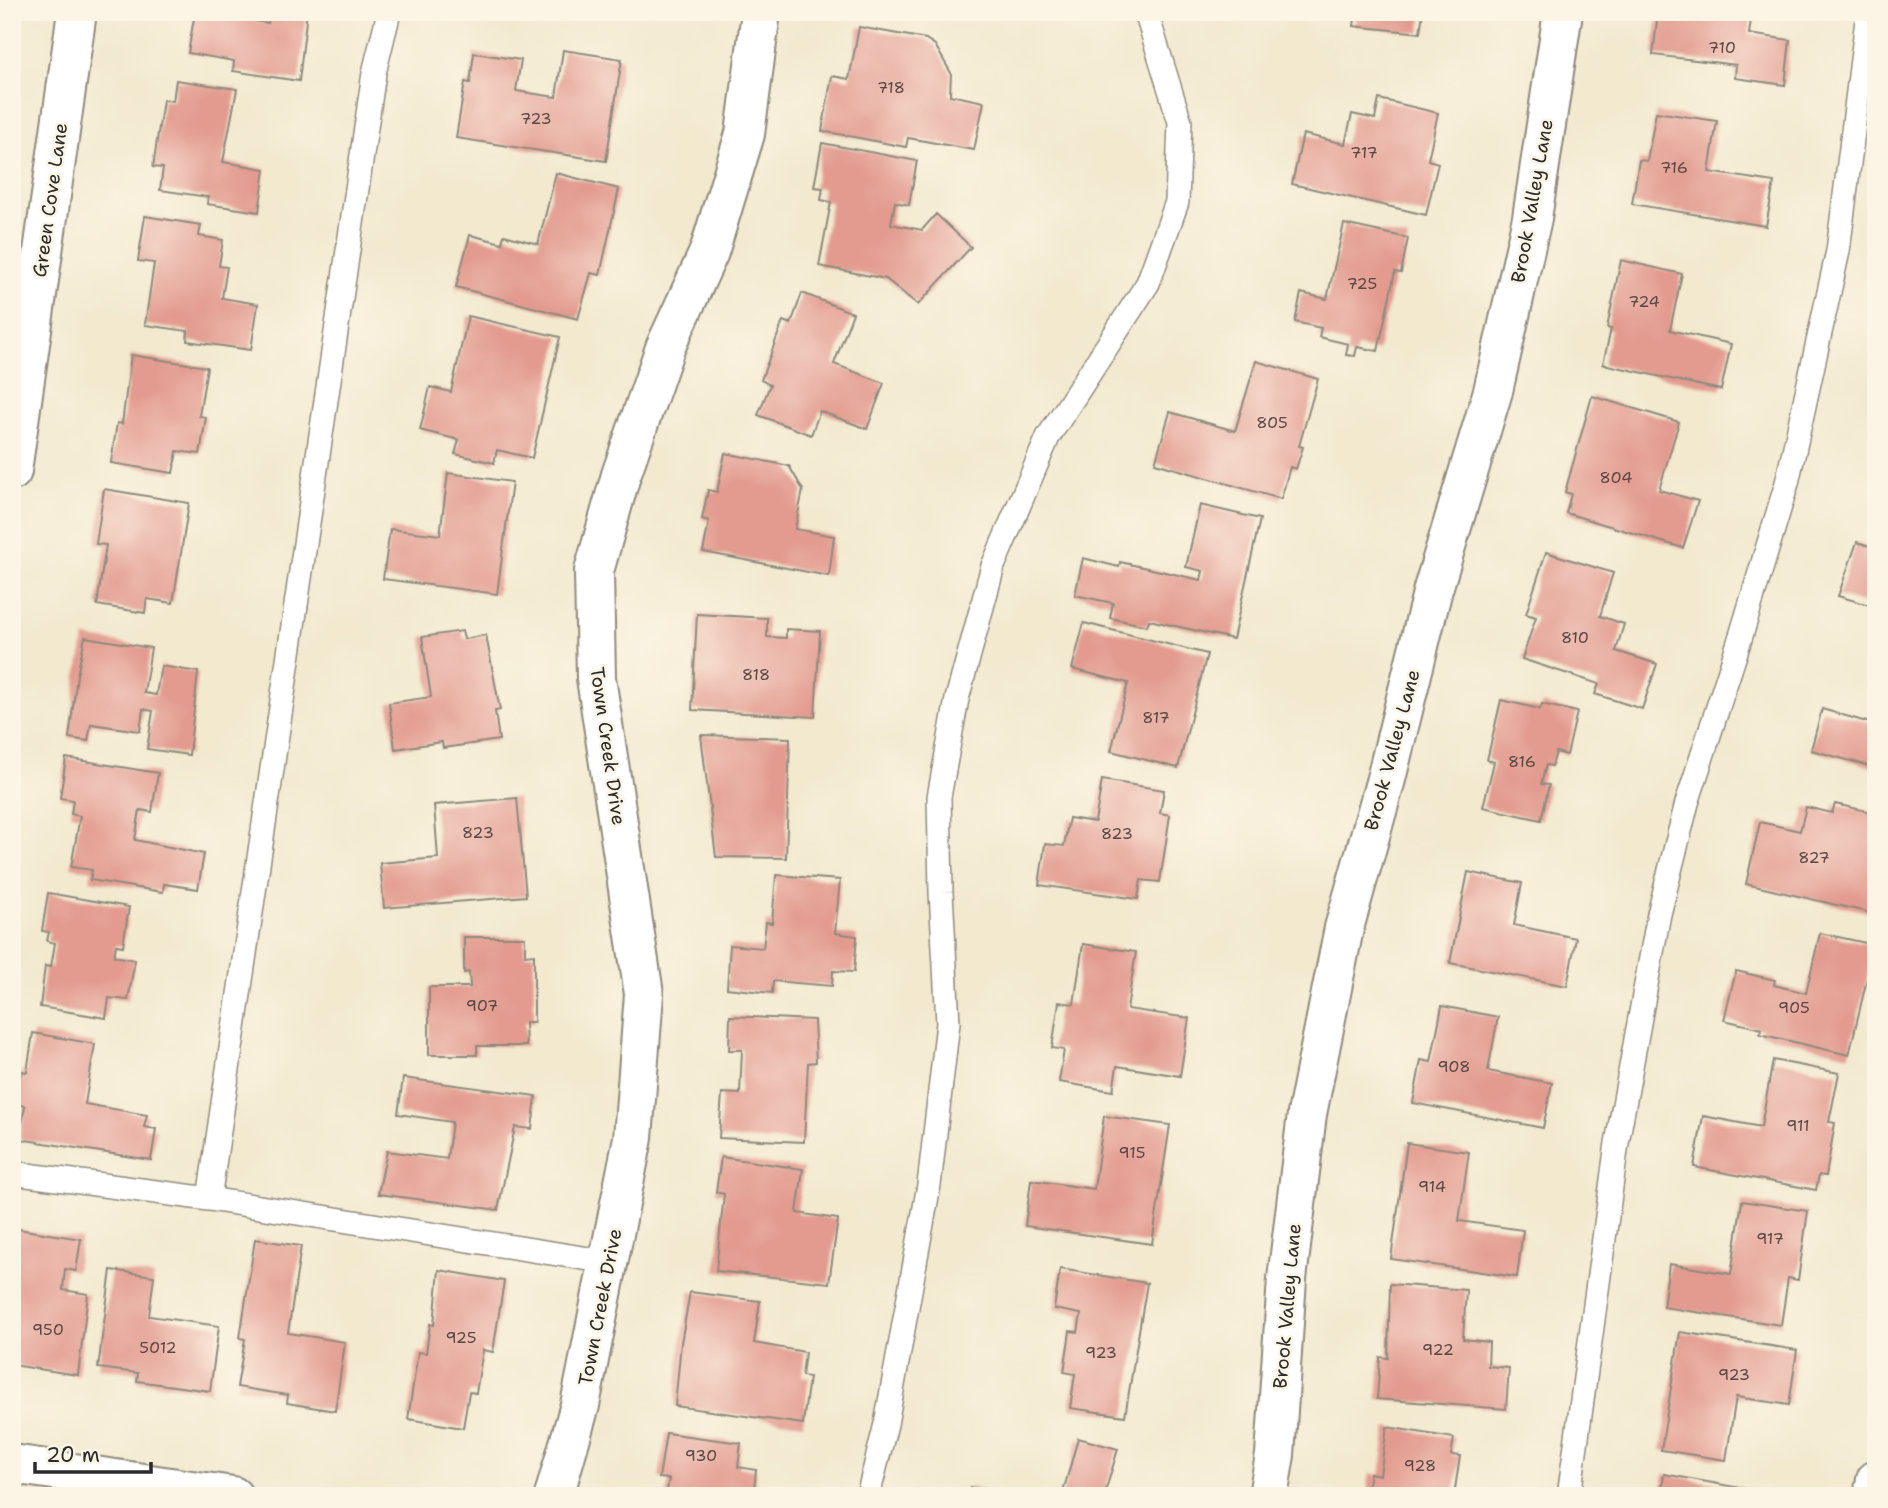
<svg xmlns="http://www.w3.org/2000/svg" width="1888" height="1508" font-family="'Shantell Sans',sans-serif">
  <rect width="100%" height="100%" fill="#fcf5e5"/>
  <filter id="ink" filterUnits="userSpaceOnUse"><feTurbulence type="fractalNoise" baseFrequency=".0143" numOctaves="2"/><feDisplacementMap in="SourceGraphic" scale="14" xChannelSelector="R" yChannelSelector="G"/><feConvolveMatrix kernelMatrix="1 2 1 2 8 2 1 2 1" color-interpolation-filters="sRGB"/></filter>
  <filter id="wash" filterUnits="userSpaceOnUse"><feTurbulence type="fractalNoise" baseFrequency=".00686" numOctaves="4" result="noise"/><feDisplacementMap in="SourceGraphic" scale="28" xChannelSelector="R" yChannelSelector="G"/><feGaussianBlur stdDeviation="1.57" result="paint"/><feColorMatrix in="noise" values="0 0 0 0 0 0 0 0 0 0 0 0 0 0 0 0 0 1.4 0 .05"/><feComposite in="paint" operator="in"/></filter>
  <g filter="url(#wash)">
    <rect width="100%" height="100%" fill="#f2e9cf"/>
    <g id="blocks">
      <path fill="#e39b90" d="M195,12h61l-2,9 14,2 1,-11h38l-8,69 -66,-10 1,-10 -46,-8z
        M1356,12h67l-3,21 -66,-7z
        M1658,12l94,1 -3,21 41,6 -5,45 -50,-7 1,-13 -83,-10z
        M859,27l67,12 9,6 16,28 -1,22 34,7 -10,48 -66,-12 -2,9 -84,-16 10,-55 17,3z
        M563,50l59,9 -16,102 -150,-23 9,-56 5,1 4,-30 47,7 -5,31 40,6z
        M176,80l61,9 -14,73 42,7 -6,43 -52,-8 1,-7 -48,-7 3,-22 -10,-1 10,-67 10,1z
        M1379,99l59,14 -10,47 10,3 -12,52 -134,-31 11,-50 42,10 7,-30 23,5z
        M1656,112l61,9 -8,51 65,10 -8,44 -134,-22 7,-44 8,1z
        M822,143l95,18 -8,44 -14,-3 -4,22 31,6 14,-16 35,33 -53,58 -32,-26 -67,-13 12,-64 -10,-2 2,-12 -9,-1z
        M556,173l63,16 -19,86 -9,-2 -13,46 -122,-32 14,-52 32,8 2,-8 34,9z
        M145,216l56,9 -2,11 24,4 -4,26 8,1 -5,31 36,6 -7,46 -64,-9 1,-10 -43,-6 9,-62 -16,-2z
        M1344,224l64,14 -7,35 -6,-1 -17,79 -21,-4 -2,9 -9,-1 2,-11 -29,-7 2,-9 -26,-6 6,-29 26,6z
        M1621,260l61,14 -12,56 61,14 -10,46 -118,-26 8,-35 -4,-1z
        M802,293l51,20 -19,51 50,19 -17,46 -47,-18 -9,24 -53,-20 12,-30 -9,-5 22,-59 8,3z
        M468,316l92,21 -28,121 -35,-8 -3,13 -39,-9 4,-14 -39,-10 10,-43 21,5z
        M131,355l76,12 -8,49 7,1 -6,37 -23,-3 -4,22 -62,-10 6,-40 5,1z
        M1256,361l62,18 -19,67 4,1 -7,22 -6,-2 -9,32 -126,-36 15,-51 65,19z
        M1592,396l87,26 -20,68 39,11 -15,47 -117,-35 5,-19 -6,-2z
        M725,453l64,13 14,24 -8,39 39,7 -5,40 -126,-24 6,-31 -7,-2 6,-29 9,2z
        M448,473l64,9 -15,112 -114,-15 7,-50 50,6z
        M104,489l85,14 -16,100 -26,-4 -2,14 -48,-8 9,-60 -10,-1z
        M1200,505l60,14 -27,120 -84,-19 -2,6 -37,-8 3,-15 -38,-8 8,-37 36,9 1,-5 81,18 2,-9 -17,-4z
        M1857,542l19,6v59l-38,-11z
        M1546,552l67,21 -13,43 24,8 -8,27 41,13 -15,45 -47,-15 4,-10 -77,-25 14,-42 -10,-3z
        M697,614l70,4v19l19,1v-9l34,2 -5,86 -123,-7z
        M1084,623l123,31 -29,114 -67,-17 17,-68 -56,-14z
        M462,631l2,8 22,-4 14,75 -5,1 4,29 -56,8 -1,-6 -47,7 -6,-46 42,-6 -9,-60z
        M85,637l66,11 -7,45 12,2 5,-29 37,6 -9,83 -42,-6 6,-38 -10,-2 -3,22 -49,-7 -3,17 -19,-3 8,-63z
        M1501,700l39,9 2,-5 35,8 -10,43 -11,-3 -4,14 -6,-1 -5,19 8,1 -8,35 -58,-13 11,-45 -7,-2z
        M1876,707v61l-65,-18 11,-41 48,14z
        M701,735l89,3 -4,120 -70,-1z
        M66,758l92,15 -6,39 -12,-2 -5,30 69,14 -6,35 -34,-5 -1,8 -73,-12 2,-10 -21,-3 9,-51 -9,-2 2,-14 -13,-2z
        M1102,780l62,10 -4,23 10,2 -10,67 -19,-2 -3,19 -99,-14 6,-41 19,2 5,-28 26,4z
        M517,798l9,98 -142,12 -4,-45 58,-5 -4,-53z
        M1835,804l41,9v82l-5,18 -125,-29 14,-62 40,9 6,-24 26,6z
        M1468,872l54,11 -8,42 62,13 -9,48 -117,-23z
        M776,875l64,5 -5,53 22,3 -3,36 -21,-1 -1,15 -59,-5 -1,12 -45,-5 3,-43 33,3 3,-26 6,1z
        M48,893l81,14 -6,39 -7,-1 -2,11 21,4 -7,40 -19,-2 -3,20 -66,-11 5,-41 6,1 4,-24 -8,-2 2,-9 -7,-1z
        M1820,933l55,12 -26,110 -89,-21 2,-5 -38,-9 12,-49 39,9 -1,5 32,8z
        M464,937h61v18l9,-1v68h-9l1,24h-49v9h-48v-68h41l-1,-15 -5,1z
        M1083,944l53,8 -9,57 62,9 -9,58 -63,-10 -4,25 -54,-9 5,-32 -12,-2 7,-46 15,2z
        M1442,1006l56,11 -10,54 64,12 -9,45 -130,-25 8,-43 10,2z
        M730,1016l84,4 2,42 -8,1 -4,79 -85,-4 3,-45 18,1 2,-44h-13z
        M33,1033l62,11 -10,60 62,11 -3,12 12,2 -5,31 -132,-21 6,-33 -10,-2 6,-33 6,1z
        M1773,1060l66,13 -10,49 6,1 -9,53 -7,-1 -3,15 -122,-23 9,-51 58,11z
        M403,1078l133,18 -4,33 -17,-2 -17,83 -120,-16 9,-43 60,8 5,-37 -54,-8z
        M1104,1116l66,9 -18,119 -127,-18 6,-46 63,9z
        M1407,1143l62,9 -10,69 64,9 -6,47 -126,-18z
        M721,1157l82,12 -6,44 41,6 -9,64 -113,-12 8,-77 -8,-2z
        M1742,1201l66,10 -10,69 -10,-2 -7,47 -118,-18 6,-43 62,10z
        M12,1228l69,11 -5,32 -11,-2 -2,21 25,4 -10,81 -66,-10z
        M255,1239l46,7 -13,87 57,9 -10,69 -48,-8 1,-8 -51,-8 8,-48 -5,-1z
        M1060,1269l87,14 -22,133 -55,-8 5,-34 -11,-2 6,-41 8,1 3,-18 -27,-5z
        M111,1270l43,6 -5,40 70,10 -9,65 -73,-10 1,-8 -40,-5z
        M439,1270l65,11 -11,71 -10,-2 -7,43 -7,-1 -6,36 -55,-9 10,-67 8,1 4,-29 4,1z
        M1390,1284l76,6 -3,49 26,3 -1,24 21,2 -3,41 -129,-10 3,-42 8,1z
        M690,1292l70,9 -6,42 51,9 -3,24 7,1 -6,47 -128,-18 6,-63z
        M1680,1332l117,18 -8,55 -53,-8 -10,63 -65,-10z
        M1387,1427l67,11 -3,17 9,1 -6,40h-88l4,-23 10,2z
        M666,1433l75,10 -3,24 18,3 -2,20 28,6h-116l3,-17 -10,-1z
        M1078,1438l40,11 -14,47h-42z
        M1664,1474l109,20v2h-112z
        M970,1487l26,8v1h-28z"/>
    </g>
  </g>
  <g filter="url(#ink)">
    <use href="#blocks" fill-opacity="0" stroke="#8e8a7d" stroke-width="2"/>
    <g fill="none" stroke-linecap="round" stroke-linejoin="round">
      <defs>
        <path id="service" d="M12,1173l197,26 399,63
          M209,1199l165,-1126 15,-61
          M868,1496l18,-72 43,-239 19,-162 -7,-131 -2,-95 18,-98 36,-133 55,-129 100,-154 29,-81 3,-80 -34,-110
          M1569,1496l48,-353 42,-229 28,-111 53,-164 47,-156 51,-232 30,-239"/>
        <path id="minor" d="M12,471l65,-459
          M12,1464l221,32
          M554,1496l26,-91 53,-267 11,-144 -48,-316 -2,-107 27,-96 44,-127 44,-96 36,-118 16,-122
          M1873,1496l3,-16"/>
        <path id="tertiary" d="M1268,1496l7,-41 12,-176 20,-165 37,-186 42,-149 47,-190 60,-198 39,-173 31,-206"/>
      </defs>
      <use href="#service" stroke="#8e8a7d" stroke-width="26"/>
      <use href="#minor" stroke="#8e8a7d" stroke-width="42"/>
      <use href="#tertiary" stroke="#8e8a7d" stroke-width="42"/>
      <use href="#service" stroke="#fff" stroke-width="23"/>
      <use href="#minor" stroke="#fff" stroke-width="38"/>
      <use href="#tertiary" stroke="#fff" stroke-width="38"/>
    </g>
  </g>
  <g text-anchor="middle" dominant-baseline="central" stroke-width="5" stroke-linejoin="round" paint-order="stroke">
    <g font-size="16" fill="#594744">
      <text x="1722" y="47">710</text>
      <text x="891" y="87">718</text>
      <text x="536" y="118">723</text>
      <text x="1364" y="152">717</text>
      <text x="1674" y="167">716</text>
      <text x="1362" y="283">725</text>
      <text x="1644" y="301">724</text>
      <text x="1272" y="422">805</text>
      <text x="1616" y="477">804</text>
      <text x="1575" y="637">810</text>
      <text x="756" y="674">818</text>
      <text x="1156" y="717">817</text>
      <text x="1522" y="761">816</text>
      <text x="478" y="832">823</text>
      <text x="1117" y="833">823</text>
      <text x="1814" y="857">827</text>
      <text x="482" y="1005">907</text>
      <text x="1794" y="1007">905</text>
      <text x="1454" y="1066">908</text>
      <text x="1798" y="1125">911</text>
      <text x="1132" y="1152">915</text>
      <text x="1432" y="1186">914</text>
      <text x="1770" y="1238">917</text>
      <text x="48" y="1329">950</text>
      <text x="461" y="1337">925</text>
      <text x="158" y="1347">5012</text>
      <text x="1438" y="1349">922</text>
      <text x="1101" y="1352">923</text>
      <text x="1734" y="1374">923</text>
      <text x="701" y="1455">930</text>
      <text x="1420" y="1465">928</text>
    </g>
    <g font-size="19" fill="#2b2b2b" stroke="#fcf5e5">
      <text transform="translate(50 200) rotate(-82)">Green Cove Lane</text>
      <text transform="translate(1532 201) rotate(-80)">Brook Valley Lane</text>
      <text transform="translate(608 746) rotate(82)">Town Creek Drive</text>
      <text transform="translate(1392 750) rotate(-75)">Brook Valley Lane</text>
      <text transform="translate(1287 1306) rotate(-85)">Brook Valley Lane</text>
      <text transform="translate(600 1307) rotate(-79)">Town Creek Drive</text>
    </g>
  </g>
  <rect width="1888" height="1508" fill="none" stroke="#fcf5e5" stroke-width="42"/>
  <path d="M35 1462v10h116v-10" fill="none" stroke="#2b2b2b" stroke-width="3.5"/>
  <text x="46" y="1462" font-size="21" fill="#2b2b2b" stroke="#fcf5e5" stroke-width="5" paint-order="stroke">20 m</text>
</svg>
